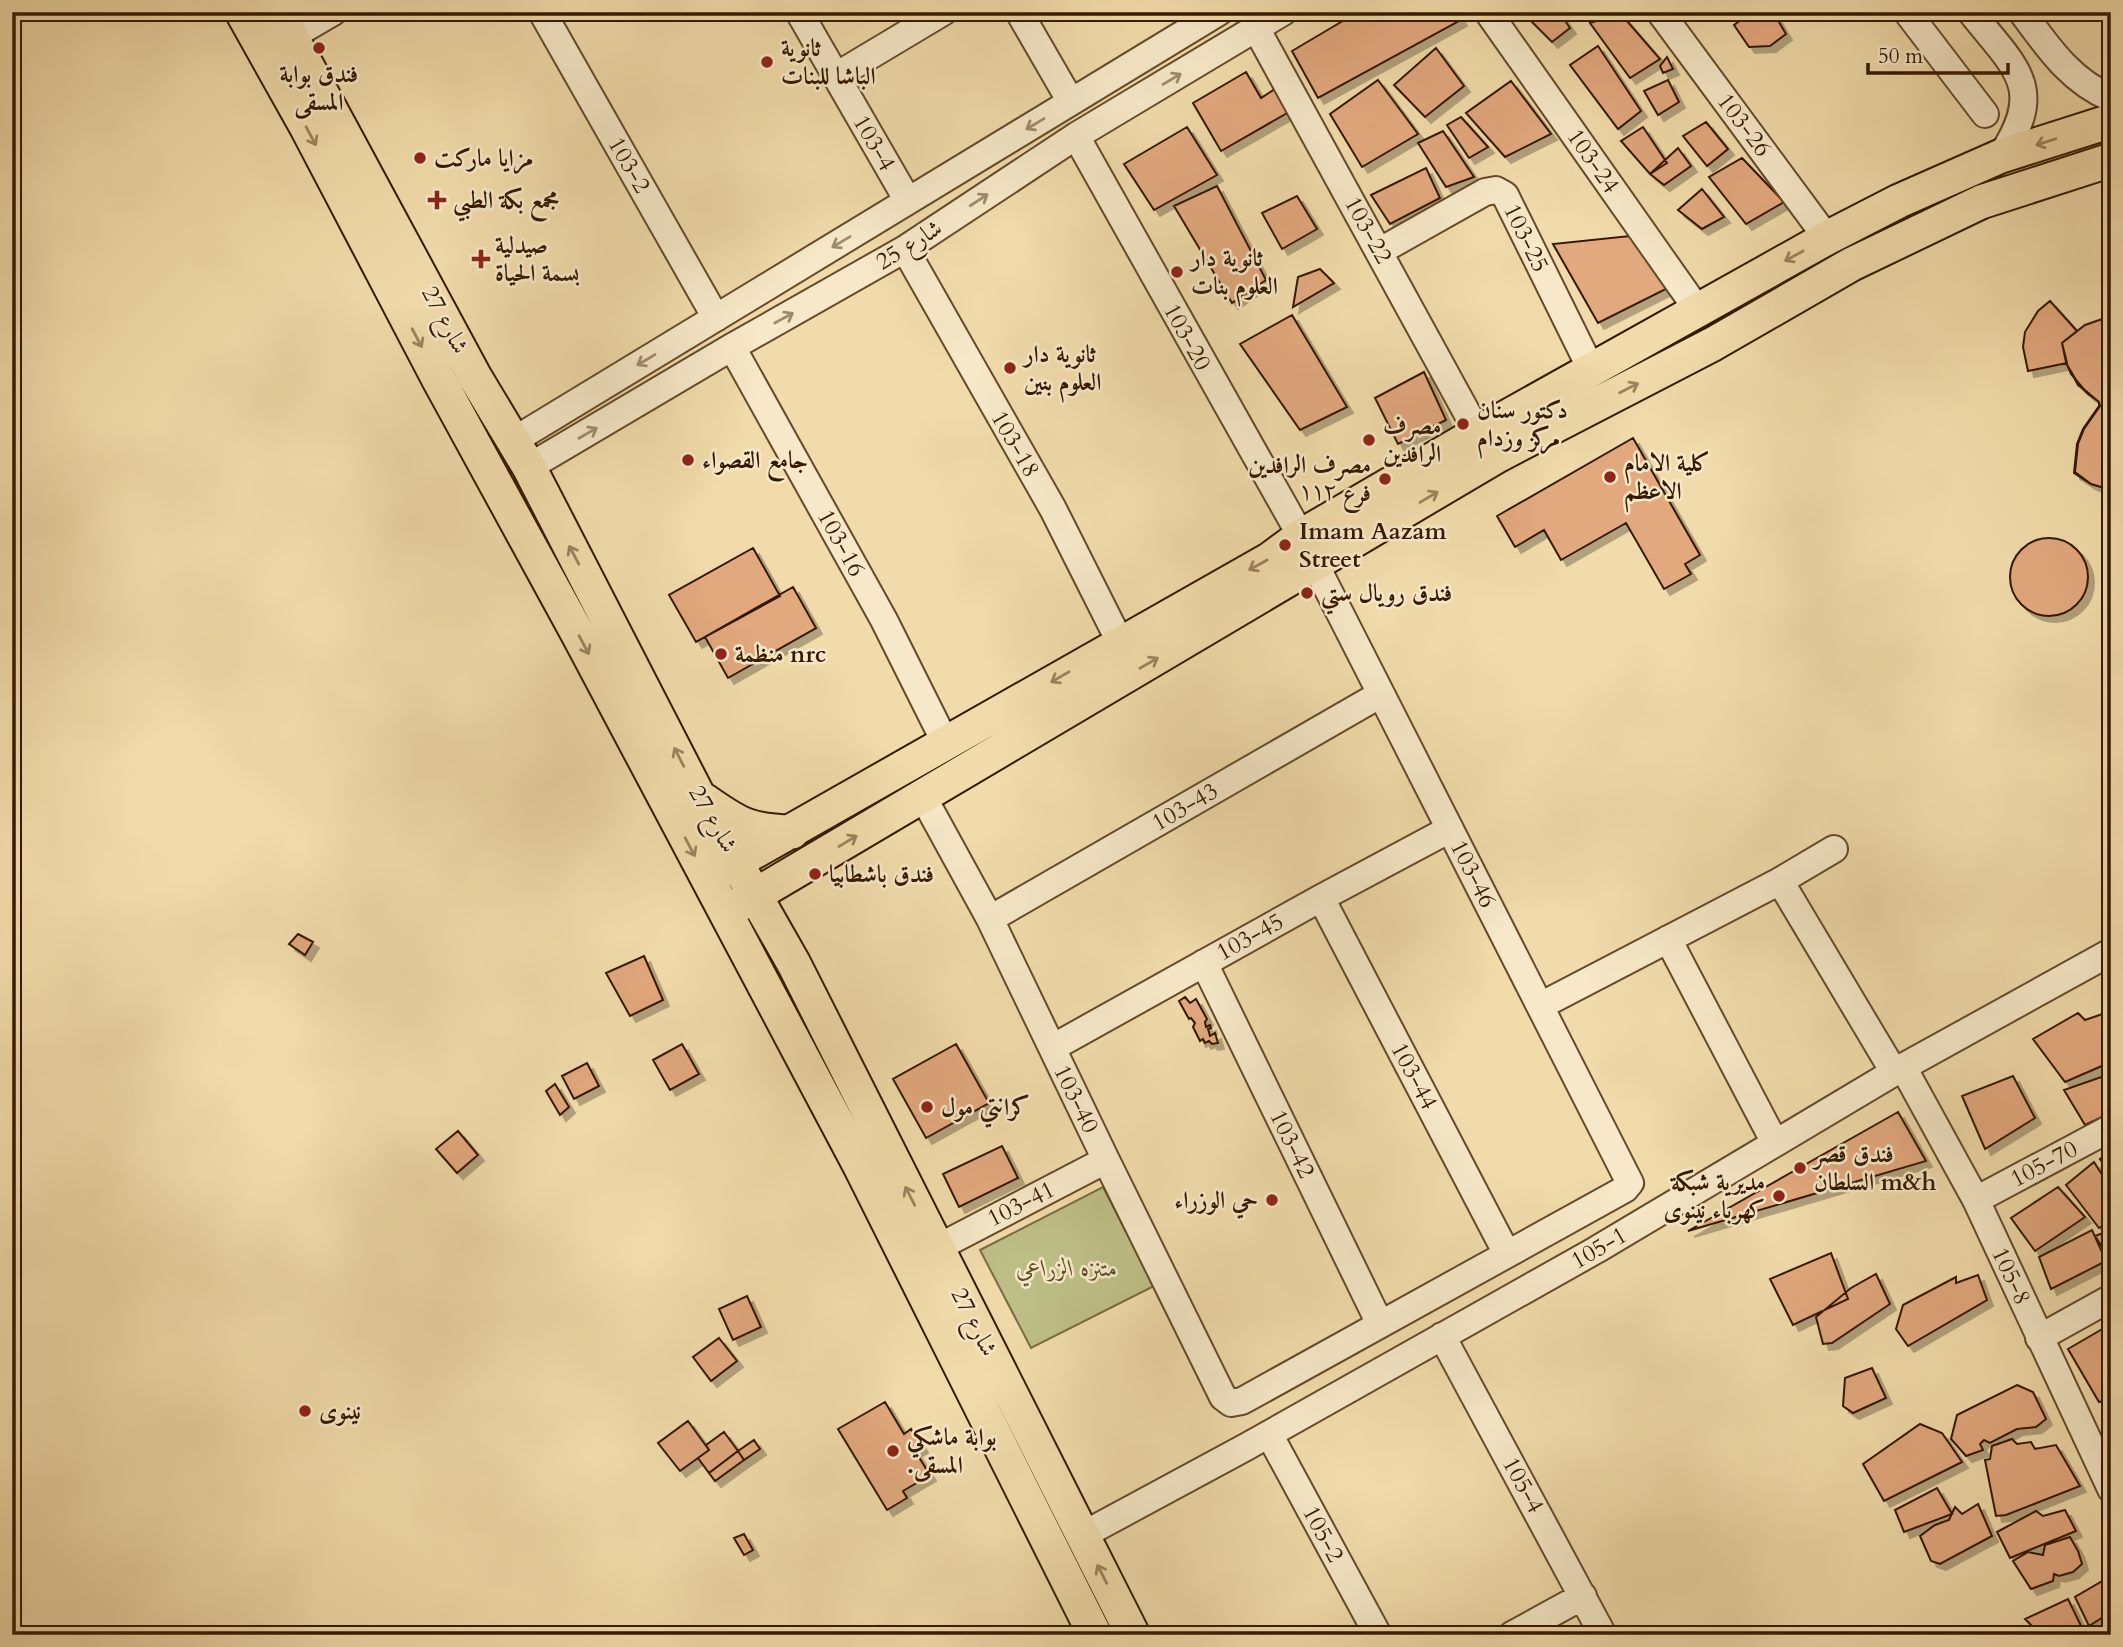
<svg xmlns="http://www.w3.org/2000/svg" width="2123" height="1647" font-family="Cardo,Amiri,serif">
  <defs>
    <filter id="shadow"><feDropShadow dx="6" dy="6" stdDeviation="0" flood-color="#0004"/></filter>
  </defs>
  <rect width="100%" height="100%" fill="#f1dbaa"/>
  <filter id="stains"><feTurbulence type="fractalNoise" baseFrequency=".00286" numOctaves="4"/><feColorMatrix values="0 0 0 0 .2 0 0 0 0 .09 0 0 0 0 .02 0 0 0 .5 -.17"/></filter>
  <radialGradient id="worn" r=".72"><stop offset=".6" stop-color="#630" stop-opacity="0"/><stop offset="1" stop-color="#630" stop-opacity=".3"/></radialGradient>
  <path fill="#bdbf86" stroke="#796c43" stroke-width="2" d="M1103,1187l51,99 -123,62 -51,-98z"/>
  <path fill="#e2a87e" stroke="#351900" stroke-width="2" filter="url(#shadow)" d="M1358,12h98l5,8 -143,78 -26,-47z
    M1522,12h37l11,16 -18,14z
    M1752,12h21l13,22 -16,12 -21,1 -15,-22z
    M1620,13l40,46 -30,19 -40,-55z
    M1598,46l43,65 -23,18 -48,-64z
    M1436,48l28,38 -39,31 -31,-32z
    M1667,57l6,12 -10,4 -3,-7z
    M1246,72l15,26 14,-9 14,23 -68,39 -28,-48z
    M1378,80l40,54 -56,33 -32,-53z
    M1668,80l11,22 -21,13 -14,-24z
    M1511,81l40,53 -46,23 -39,-44z
    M1461,117l27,30 -19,11 -22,-33z
    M1706,122l22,27 -21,17 -24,-30z
    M1187,127l30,48 -63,35 -30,-46z
    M1643,127l24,36 -17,11 -29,-33z
    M1443,131l31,46 -28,10 -28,-44z
    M1678,148l13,18 -27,19 -14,-11z
    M1742,158l42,44 -38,22 -37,-47z
    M1426,168l14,30 -50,26 -19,-29z
    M1217,186l49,94 -34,23 -58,-97z
    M1702,189l22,28 -22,12 -24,-19z
    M1297,196l20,33 -35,20 -20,-36z
    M1630,236l38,52 -70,35 -45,-79z
    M1320,269l14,14 -41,24 5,-30z
    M2050,301l27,30 -15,12 5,20 -39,8 -5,-24 2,-15 13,-21z
    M1292,315l55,92 -47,23 -60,-86z
    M2111,316v174l-20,-6 -16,-12 3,-28 6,-15 16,-23 -1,-4 -12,-9 -16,-19 -5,-12 -4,-19 23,-18z
    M2066,363l13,22 20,17 1,4 -16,23 -6,15 -3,28 16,12 20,6 -20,-6 -17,-11 3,-29 6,-15 16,-23v-4l-21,-17z
    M1424,372l22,48 -48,24 -23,-46z
    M1633,438l67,117 -15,9 6,10 -27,15 -38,-66 -65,37 -17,-30 -29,17 -18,-31z
    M2010 577a39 39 0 1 1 78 0a39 39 0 1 1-78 0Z
    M753,548l27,48 -84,46 -27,-47z
    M793,587l23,41 -88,50 -23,-41z
    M298,934l15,8 -8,13 -16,-11z
    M644,956l19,44 -33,16 -24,-43z
    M1185,997l5,6 6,-4 11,20 -2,3 1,5 4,-2 1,3 -3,1 2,7 5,-3 3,10 -6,1 -3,-3 -4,2 -2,-4 -3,2 -7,-14 2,-4 -4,-5 -2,1 -10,-18z
    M2111,1011v51l-46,20 -32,-43 45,-26 7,7z
    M682,1044l17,30 -29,16 -17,-30z
    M956,1044l33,59 -63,35 -33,-59z
    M587,1063l12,23 -25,13 -12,-23z
    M2107,1075l4,8v30l-26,12 -21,-35z
    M2013,1076l22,42 -50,31 -23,-53z
    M555,1084l14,23 -9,8 -14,-24z
    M1898,1112l28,49 -238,70z
    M458,1131l20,24 -21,18 -21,-24z
    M1002,1146l16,32 -59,29 -16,-33z
    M2111,1151v25l-11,-17z
    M2094,1162l17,27v32l-12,7 -33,-43z
    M2058,1187l27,30 -50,34 -24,-33z
    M2092,1230l14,31 -55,28 -12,-32z
    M2111,1230v30l-16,-24z
    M1831,1253l17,46 -55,26 -23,-46z
    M1876,1274l14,30 -58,39 -9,1 -7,-27 35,-29z
    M1978,1275l9,25 -79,46 -12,-17 7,-24 53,-28v6z
    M747,1296l14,31 -28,13 -14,-31z
    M2111,1324v75l-12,3 -31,-53z
    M719,1338l18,23 -26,20 -18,-24z
    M1872,1368l14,30 -33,15 -10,-7 2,-28z
    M2017,1385l16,7 13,27 -10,8 -19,2 -27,14 -6,-3 -4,4 3,6 -17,6 -15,-17 6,-24z
    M885,1402l19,32 7,-5 11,18 -7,4 15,24 -27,16 4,7 -20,12 -49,-81z
    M688,1421l21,29 -29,21 -22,-28z
    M1920,1424l22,9 20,29 -78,39 -21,-37z
    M724,1432l14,19 -29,22 -11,-15 11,-8 -3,-5z
    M2012,1439l5,5 14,-2 4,7 21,-4 24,41 -74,29 -10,1 -11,-56 5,-1 2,-13z
    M754,1440l6,9 -16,11 -6,-9z
    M738,1451l6,9 -29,21 -6,-8z
    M1937,1488l15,26 -48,18 -9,-22z
    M1978,1504l14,32 -52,28 -9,-3 -11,-25 15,-11 14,-5 6,-13 7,7z
    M2065,1510l11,21 -66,27 -13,-26 39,-21 7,5z
    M744,1534l9,16 -9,5 -10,-17z
    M2070,1537l8,14 4,13 -9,8 -14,4 -5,-2 -1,7 -22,8 -18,-28 15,-9 15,3 2,-10z
    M2111,1576v36l-22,14 -14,-29z
    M2068,1599l17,35 -44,1 -16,-16z
    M878,1626l4,9h-17z"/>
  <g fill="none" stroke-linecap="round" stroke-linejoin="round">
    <defs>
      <path id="minor" d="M542,12l174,306
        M799,12l109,189
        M1019,12l52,90
        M1488,12l209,297
        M1660,12l167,226
        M1907,12l78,102
        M1971,12c44,56 76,75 30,144
        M2022,12c25,34 48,69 89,86
        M1256,28l222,405
        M292,36l41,-24
        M836,76l107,-64
        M1076,136l225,400
        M905,249l148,260 67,133
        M1380,251l105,-59 11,-2 9,5 87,176
        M732,347l152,273 61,122
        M513,441l706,-429
        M529,467l203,-120 173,-98 171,-113 207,-124
        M922,795l68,124 116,241 117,237 8,6 11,-2 383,-212 5,-6 -314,-617
        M1780,881l114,191
        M1321,898l186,356
        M990,919l391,-225
        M1668,939l107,204
        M1204,963l176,361
        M1540,1006l240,-125 54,-32
        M1052,1048l269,-150 129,-69
        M1903,1067l73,133 135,289
        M1976,1200l135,-72
        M937,1248l169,-88
        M1442,1336l161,299
        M2039,1338l72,-40
        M1269,1434l109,201
        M1083,1535l163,-88 350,-197 307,-183 208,-115
        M1512,1635l71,-39"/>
      <path id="major" d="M242,12l65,116 132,252 140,256 281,530 235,469
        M278,12l197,365 54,90 170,330 95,167 339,671
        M704,800c34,24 45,31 88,32
        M717,873l553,-314 31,-23 177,-103 349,-195 72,-37 102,-45 110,-35
        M737,906l760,-450 216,-112 139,-80 129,-62 130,-42"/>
    </defs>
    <use href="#minor" stroke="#644a2a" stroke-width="30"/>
    <use href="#major" stroke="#351900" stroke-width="37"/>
    <use href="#minor" stroke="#f6e8c8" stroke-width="26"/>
    <use href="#major" stroke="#f1dbaa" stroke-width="33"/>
  </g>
  <defs><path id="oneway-shaft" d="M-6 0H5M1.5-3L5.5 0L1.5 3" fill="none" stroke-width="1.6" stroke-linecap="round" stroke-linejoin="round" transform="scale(1.75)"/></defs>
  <g stroke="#9f8b6e">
    <use href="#oneway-shaft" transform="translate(1172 79) rotate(-31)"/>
    <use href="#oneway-shaft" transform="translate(1035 124) rotate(149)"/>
    <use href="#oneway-shaft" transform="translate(979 200) rotate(-33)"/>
    <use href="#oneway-shaft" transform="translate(841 242) rotate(149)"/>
    <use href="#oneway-shaft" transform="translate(784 318) rotate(-29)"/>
    <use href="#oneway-shaft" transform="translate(646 360) rotate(149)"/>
    <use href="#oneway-shaft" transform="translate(588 433) rotate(-30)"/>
  </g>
  <g stroke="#9c845e">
    <use href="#oneway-shaft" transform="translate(311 136) rotate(62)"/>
    <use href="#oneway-shaft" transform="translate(2046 142) rotate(162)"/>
    <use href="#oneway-shaft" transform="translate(1794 256) rotate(151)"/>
    <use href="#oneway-shaft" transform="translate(417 338) rotate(62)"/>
    <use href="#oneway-shaft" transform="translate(1629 388) rotate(-27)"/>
    <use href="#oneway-shaft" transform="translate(1429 497) rotate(-31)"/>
    <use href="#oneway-shaft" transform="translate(574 555) rotate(-118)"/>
    <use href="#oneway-shaft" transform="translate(1258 565) rotate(151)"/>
    <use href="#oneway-shaft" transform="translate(584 645) rotate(62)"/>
    <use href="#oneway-shaft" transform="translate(1149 663) rotate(-30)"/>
    <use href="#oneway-shaft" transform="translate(1060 677) rotate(150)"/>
    <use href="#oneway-shaft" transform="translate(679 757) rotate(-117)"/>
    <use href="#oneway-shaft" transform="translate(848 841) rotate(-31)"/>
    <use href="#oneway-shaft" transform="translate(690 847) rotate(62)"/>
    <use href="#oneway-shaft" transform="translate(910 1196) rotate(-117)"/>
    <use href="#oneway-shaft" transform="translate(1102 1574) rotate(-117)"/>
  </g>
  <g fill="#8f2418" stroke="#f6e8c8" stroke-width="2.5">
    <circle cx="319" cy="48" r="7"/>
    <circle cx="767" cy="62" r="7"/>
    <circle cx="420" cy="158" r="7"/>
    <path d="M433.5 189.5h7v7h7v7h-7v7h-7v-7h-7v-7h7z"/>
    <path d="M477.5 248.5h7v7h7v7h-7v7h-7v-7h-7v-7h7z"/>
    <circle cx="1177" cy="272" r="7"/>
    <circle cx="1010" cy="368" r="7"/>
    <circle cx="1463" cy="424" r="7"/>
    <circle cx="1369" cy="440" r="7"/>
    <circle cx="688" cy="460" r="7"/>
    <circle cx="1610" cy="477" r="7"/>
    <circle cx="1385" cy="479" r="7"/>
    <circle cx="1285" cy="545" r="7"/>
    <circle cx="1307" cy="593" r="7"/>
    <circle cx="721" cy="654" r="7"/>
    <circle cx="815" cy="874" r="7"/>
    <circle cx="927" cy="1107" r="7"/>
    <circle cx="1800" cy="1168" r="7"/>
    <circle cx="1779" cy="1196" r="7"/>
    <circle cx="1272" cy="1200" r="7"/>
    <circle cx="305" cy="1411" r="7"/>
    <circle cx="893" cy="1451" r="7"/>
  </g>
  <g text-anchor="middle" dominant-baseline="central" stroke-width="5" stroke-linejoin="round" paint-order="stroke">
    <g font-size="24" font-weight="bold" fill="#351900" stroke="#f6e8c8" text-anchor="start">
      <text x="781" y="48">ثانوية<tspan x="781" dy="28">الباشا للبنات</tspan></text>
      <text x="319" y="74" text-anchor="middle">فندق بوابة<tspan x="319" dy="28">المسقى</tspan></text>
      <text x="434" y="158">مزايا ماركت</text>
      <text x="453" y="200">مجمع بكة الطبي</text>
      <text x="495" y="245">صيدلية<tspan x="495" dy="28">بسمة الحياة</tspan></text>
      <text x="1191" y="258">ثانوية دار<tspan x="1191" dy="28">العلوم بنات</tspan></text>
      <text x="1024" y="354">ثانوية دار<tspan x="1024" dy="28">العلوم بنين</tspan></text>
      <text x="1477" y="410">دكتور سنان<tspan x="1477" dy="28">مركز وزدام</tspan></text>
      <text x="1383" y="426">مصرف<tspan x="1383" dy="28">الرافدين</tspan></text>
      <text x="702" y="460">جامع القصواء</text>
      <text x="1624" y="463">كلية الامام<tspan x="1624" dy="28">الاعظم</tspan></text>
      <text x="1371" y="465" text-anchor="end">مصرف الرافدين<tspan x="1371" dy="28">فرع ١١٢</tspan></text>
      <text x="1299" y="531">Imam Aazam<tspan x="1299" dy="28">Street</tspan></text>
      <text x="1321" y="593">فندق رويال ستي</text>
      <text x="735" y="654">منظمة nrc</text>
      <text x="829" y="874">فندق باشطابيا</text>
      <text x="941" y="1107">كرانتي مول</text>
      <text x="1814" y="1154">فندق قصر<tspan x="1814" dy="28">السلطان m&amp;h</tspan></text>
      <text x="1765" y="1182" text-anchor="end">مديرية شبكة<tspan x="1765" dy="28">كهرباء نينوى</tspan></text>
      <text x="1258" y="1200" text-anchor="end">حي الوزراء</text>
      <text x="319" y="1411">نينوى</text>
      <text x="907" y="1437">بوابة ماشكي<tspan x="907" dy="28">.المسقى</tspan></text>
    </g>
    <g font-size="24" fill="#351900" stroke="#f6e8c8">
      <text transform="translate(1744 125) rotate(53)">103-26</text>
      <text transform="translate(874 143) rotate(60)">103-4</text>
      <text transform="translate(1593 161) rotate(55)">103-24</text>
      <text transform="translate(629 165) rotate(60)">103-2</text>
      <text transform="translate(1368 230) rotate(61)">103-22</text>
      <text transform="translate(1526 238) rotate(64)">103-25</text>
      <text transform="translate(909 245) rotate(-32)">شارع 25</text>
      <text transform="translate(445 320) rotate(62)">شارع 27</text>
      <text transform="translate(1187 337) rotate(61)">103-20</text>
      <text transform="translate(1015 444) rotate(60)">103-18</text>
      <text transform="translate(841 543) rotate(61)">103-16</text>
      <text transform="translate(1185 807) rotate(-30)">103-43</text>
      <text transform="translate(713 819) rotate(60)">شارع 27</text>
      <text transform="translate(1473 874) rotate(63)">103-46</text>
      <text transform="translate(1250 937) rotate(-29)">103-45</text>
      <text transform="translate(1414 1076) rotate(62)">103-44</text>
      <text transform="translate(1076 1099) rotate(64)">103-40</text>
      <text transform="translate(1292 1144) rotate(64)">103-42</text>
      <text transform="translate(2044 1164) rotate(-28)">105-70</text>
      <text transform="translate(1021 1204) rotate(-27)">103-41</text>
      <text transform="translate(1599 1248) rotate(-30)">105-1</text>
      <text transform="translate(2011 1276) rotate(65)">105-8</text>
      <text transform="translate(974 1322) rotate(63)">شارع 27</text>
      <text transform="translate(1523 1485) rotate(61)">105-4</text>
      <text transform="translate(1323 1534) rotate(62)">105-2</text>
    </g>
    <g font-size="24" font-style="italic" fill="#5e4b28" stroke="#f6e8c8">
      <text x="1067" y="1268">متنزه الزراعي</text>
    </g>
  </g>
  <rect width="2123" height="1647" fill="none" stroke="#f1dbaa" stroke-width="42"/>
  <rect x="14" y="14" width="2095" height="1619" fill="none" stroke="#351900" stroke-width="3.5"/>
  <rect x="21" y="21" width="2081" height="1605" fill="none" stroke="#351900" stroke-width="2"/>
  <path d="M1868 63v10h140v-10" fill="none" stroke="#351900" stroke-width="3.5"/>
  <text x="1878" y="63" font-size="21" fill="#351900" stroke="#f6e8c8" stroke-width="5" paint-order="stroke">50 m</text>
  <rect width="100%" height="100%" filter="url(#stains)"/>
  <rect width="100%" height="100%" fill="url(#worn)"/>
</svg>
